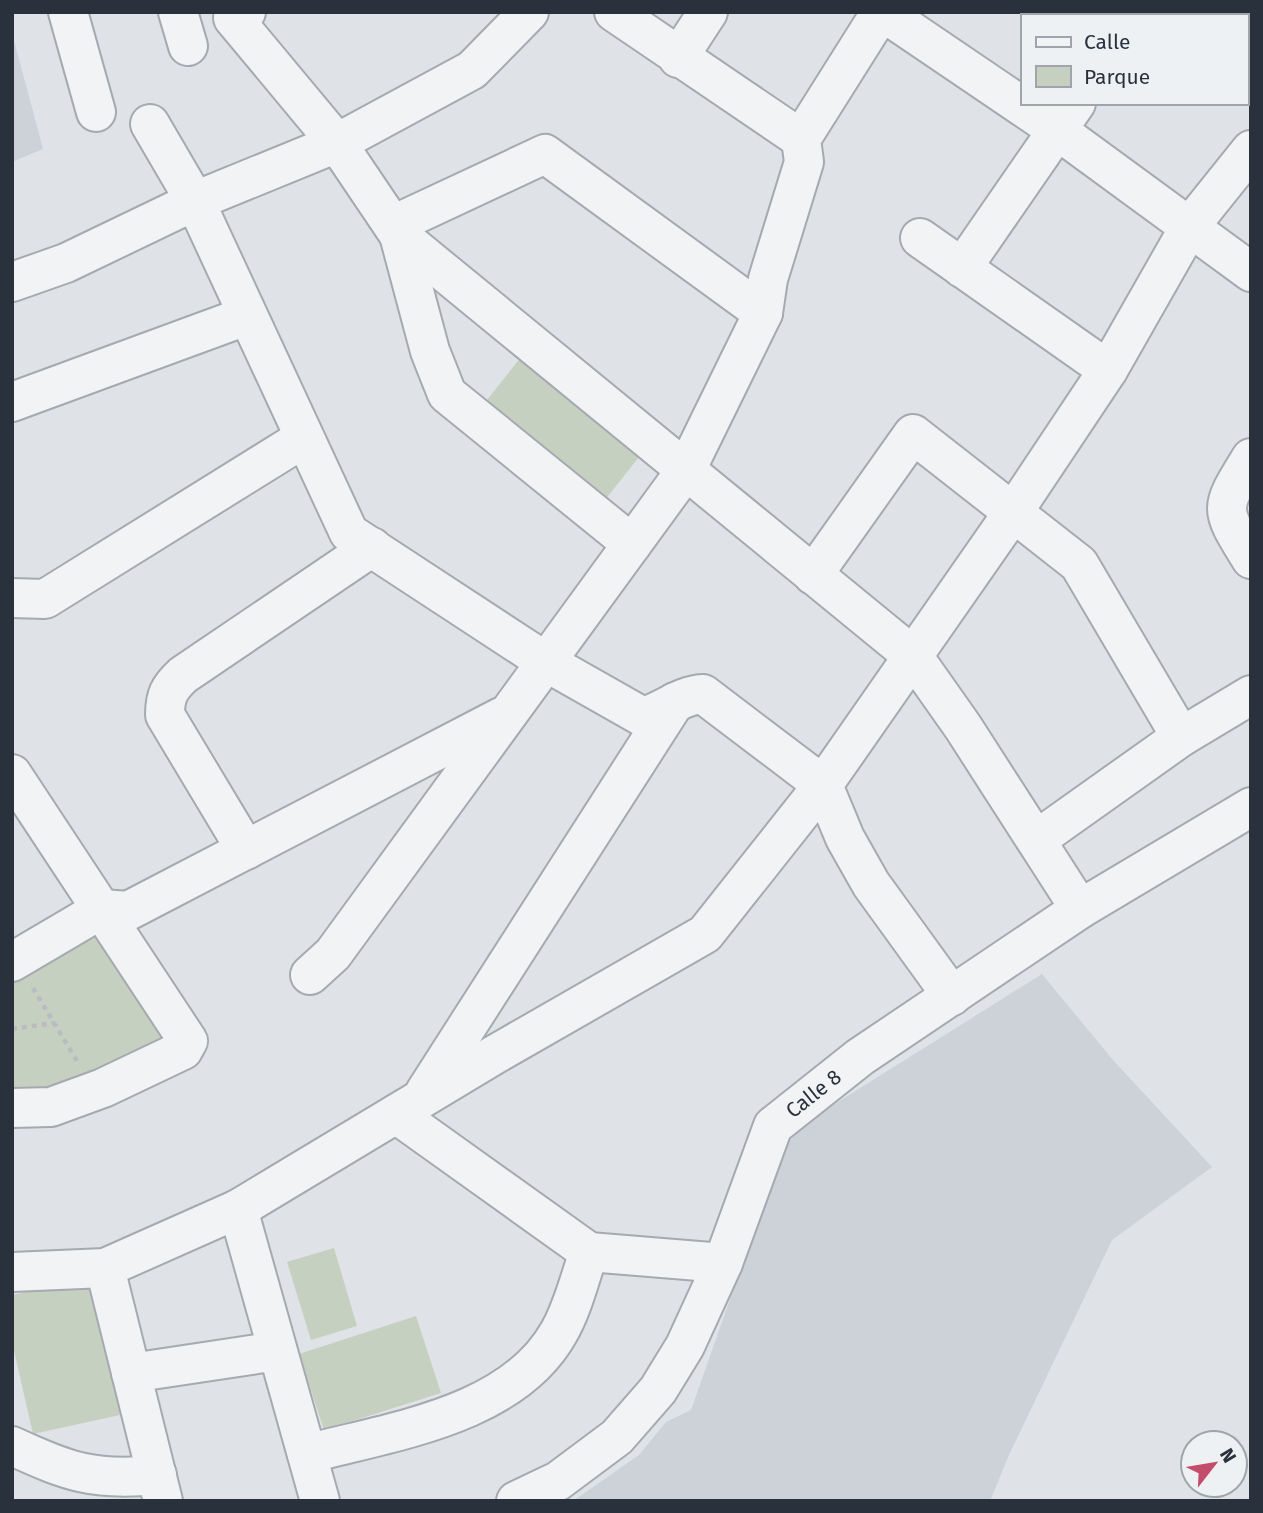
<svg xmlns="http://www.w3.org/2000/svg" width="1263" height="1513" font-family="'Fira Sans',sans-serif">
  <rect width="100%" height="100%" fill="#dfe3e7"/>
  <path fill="#cdd2d8" d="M12,33l31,116 -31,13z
    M1042,974l71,86 99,107 -100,73 -103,215 -19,46h-417l66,-46 27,-33 25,-12 93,-264 30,-29z"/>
  <path fill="#c6d0c0" d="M525,352l121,96 -45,57 -121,-96z
    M101,918l69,127 -107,48 -51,5v-127z
    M334,1248l23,78 -46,14 -24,-78z
    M89,1278l31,137 -87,19 -21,-92v-47z
    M416,1316l25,77 -117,37 -25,-76z"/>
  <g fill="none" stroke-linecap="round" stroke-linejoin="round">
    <defs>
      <g id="minor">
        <path d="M68,12l28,100"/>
        <path d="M178,12l10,34"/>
        <path d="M246,12l-13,6 104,125 62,92 514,421 50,71 117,182"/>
        <path d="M614,12l187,127"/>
        <path d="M883,12l174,118 194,142"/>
        <path d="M1138,16l3,-4"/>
        <path d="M678,58l30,-46"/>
        <path d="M150,124l45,77 154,332 197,129 97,55c21,-6 38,-22 60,-23l120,91 22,53 26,46 81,112"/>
        <path d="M393,225l152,-71 218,159"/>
        <path d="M399,235l31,116 17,43 185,150"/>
        <path d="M920,238l188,132"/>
        <path d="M962,268l114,-165"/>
        <path d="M12,282l54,-19 129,-62 142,-58 135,-73 57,-58"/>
        <path d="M12,402l234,-86"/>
        <path d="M1251,458c-32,52 -32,49 0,101"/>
        <path d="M813,575l100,-141 166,130 102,173"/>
        <path d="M12,598l33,1 259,-161"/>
        <path d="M12,774l176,267 -5,9 -80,38 -52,19 -39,1"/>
        <path d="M1036,840l145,-103 70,-42"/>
        <path d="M246,850l-81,-135c0,-19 4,-27 18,-40l189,-128"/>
        <path d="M12,962l90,-53 26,2 373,-194"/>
        <path d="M310,975l23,-21 353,-484 77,-157 5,-34 36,-117 -3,-23 80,-127"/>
        <path d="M425,1092l250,-390"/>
        <path d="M396,1114l193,138"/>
        <path d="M238,1209l82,292"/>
        <path d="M105,1268l58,233"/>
        <path d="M12,1272l93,-4 133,-59 256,-154 211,-121 118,-149 191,-274 94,-141 82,-144 61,-76"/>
        <path d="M131,1373l146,-22"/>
        <path d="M12,1446c57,26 81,35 145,29"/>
        <path d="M307,1454c85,-23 205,-38 252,-122 14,-24 21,-55 30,-80l134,11"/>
        <path id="s1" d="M516,1501l42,-20 59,-44 41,-47 27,-44 38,-83 50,-137 87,-69 220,-148 171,-102"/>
      </g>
    </defs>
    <use href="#minor" stroke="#a5aab0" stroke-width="42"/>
    <path stroke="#b9bdc1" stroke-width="4.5" stroke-dasharray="5 5" stroke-linecap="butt" d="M33,988l44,73
      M12,1029l42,-6"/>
    <use href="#minor" stroke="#f1f3f5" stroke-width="38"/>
  </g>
  <g text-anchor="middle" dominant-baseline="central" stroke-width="5" stroke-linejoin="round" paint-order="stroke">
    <g font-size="21" fill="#29323c" stroke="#eef1f4">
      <text stroke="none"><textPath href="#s1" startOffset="523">Calle 8</textPath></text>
    </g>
  </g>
  <rect width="1263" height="1513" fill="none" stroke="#29323c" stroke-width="28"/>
  <rect x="1021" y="14" width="228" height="91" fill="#eef1f4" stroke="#9fa5aa" stroke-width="2"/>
  <rect x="1036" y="37" width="35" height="10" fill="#f1f3f5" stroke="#9fa5aa" stroke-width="2"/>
  <text x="1084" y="49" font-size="21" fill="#29323c">Calle</text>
  <rect x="1036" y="66" width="35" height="21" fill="#c6d0c0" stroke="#9fa5aa" stroke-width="2"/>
  <text x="1084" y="84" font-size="21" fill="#29323c">Parque</text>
  <g transform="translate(1214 1464) rotate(59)"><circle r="33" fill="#eef1f4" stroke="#9fa5aa" stroke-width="2"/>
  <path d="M0-5L12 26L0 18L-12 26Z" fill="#c34d6a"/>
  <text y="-10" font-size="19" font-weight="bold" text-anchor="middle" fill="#29323c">N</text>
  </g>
</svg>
